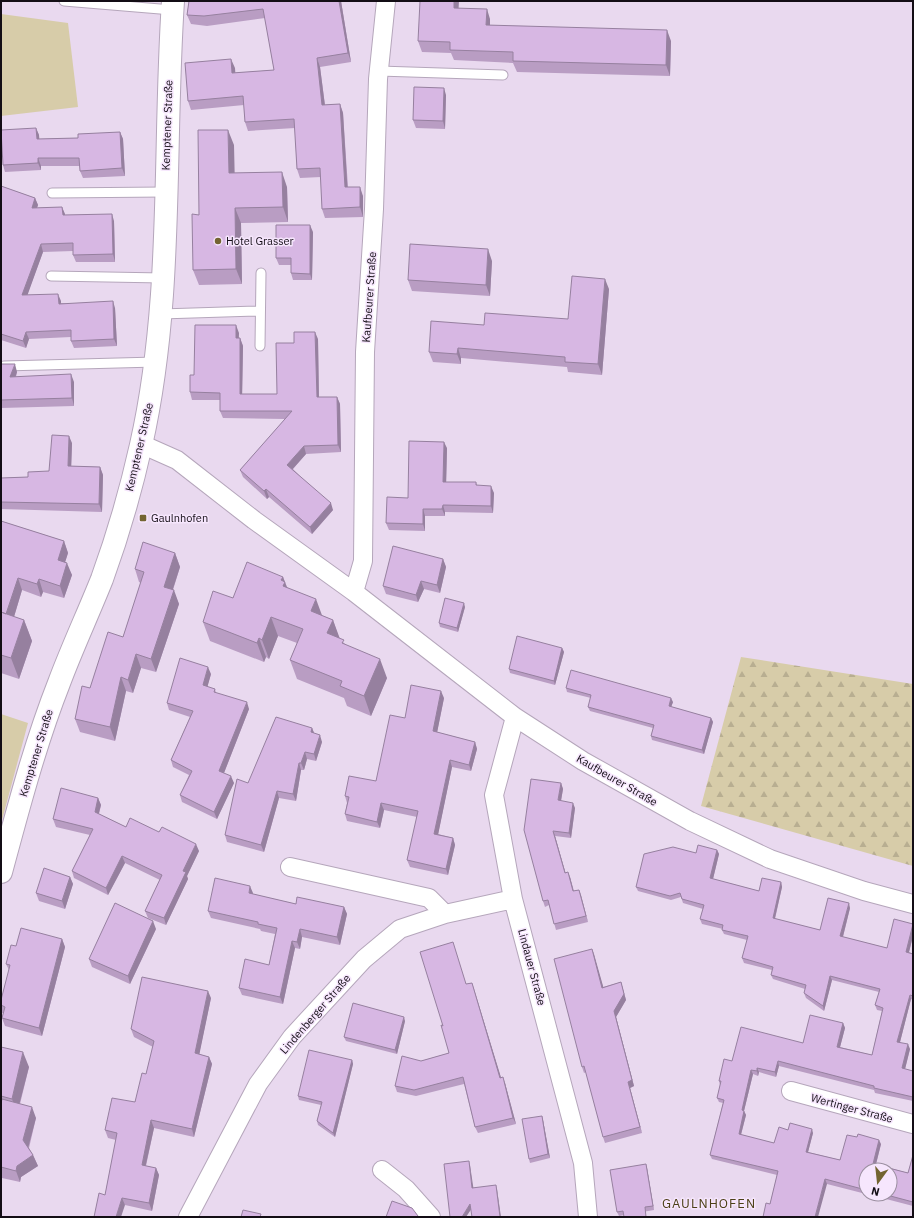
<svg xmlns="http://www.w3.org/2000/svg" width="914" height="1218" font-family="'IBM Plex Sans',sans-serif">
  <defs>
    <pattern id="forest-firs" width="22" height="20" patternUnits="userSpaceOnUse"><rect width="22" height="20" fill="#d7cca9"/><path d="M5 1l3.5 6h-7zM16 11l3.5 6h-7z" fill="#b8ae91"/></pattern>
  </defs>
  <rect width="100%" height="100%" fill="#e9d9ef"/>
  <path fill="#d7cca9" d="M1,14l67,9 10,84 -77,9z
    M1,714l27,9 -27,101z"/>
  <path fill="url(#forest-firs)" d="M741,657l172,27v182l-212,-60z"/>
  <g fill="none" stroke-linecap="round" stroke-linejoin="round">
    <defs>
      <path id="lane" d="M64,1l108,9
        M379,71l124,4
        M52,193l113,-1
        M51,276l112,2
        M161,314l98,-3
        M260,346l1,-73
        M4,366l152,-4"/>
      <path id="street" d="M141,444l36,16 77,60 100,72 161,125 68,44 107,60 80,38 94,32 49,13
        M354,592l9,-31 2,-209 9,-143 4,-130 8,-78
        M515,717l-21,78 19,104 70,264 5,54
        M290,867l139,31 16,16
        M791,1091l122,33
        M382,1170l24,19 25,28
        M188,1217l70,-133 34,-47 72,-78 36,-30 45,-15 68,-15"/>
      <path id="secondary" d="M1,872c17,-63 34,-128 58,-189 13,-35 29,-69 43,-104 16,-44 29,-89 39,-134 33,-146 22,-296 32,-444"/>
    </defs>
    <use href="#lane" stroke="#b5a6bb" stroke-width="11"/>
    <use href="#street" stroke="#b5a6bb" stroke-width="20"/>
    <use href="#secondary" stroke="#b5a6bb" stroke-width="24"/>
    <use href="#lane" stroke="#fff" stroke-width="9"/>
    <use href="#street" stroke="#fff" stroke-width="18"/>
    <use href="#secondary" stroke="#fff" stroke-width="22"/>
  </g>
  <path fill="#b99dc3" d="M189,1h152l10,61 -31,5 5,38 15,-1 3,9 5,74 15,9v21l-38,1 -3,-9 -1,-32 -21,1 -3,-9 -2,-41 -47,3 -3,-9 -1,-17 -53,5 -3,-9 47,-33v5l39,-3 -9,-52 -58,8 -16,-2 -4,-9z
    M458,8l32,11v6l181,16 -1,35 -153,-4 -4,-9 -59,-3 -3,-7 -29,-1 -4,-11z
    M446,95l-1,34 -29,-1 -3,-8z
    M36,128l3,7v4l39,-1 42,-6 3,7 2,37 -42,2 -3,-7v-5h-39v4l-36,2 -2,-7z
    M234,145v28l53,14 1,35 -47,1 1,61 -43,1 -6,-15 6,-55z
    M1,186l34,12 3,7 -1,3 25,-1 3,8 49,6 1,41h-39l-3,-7v-4l-30,1 -16,43 34,6v2l54,5 2,38 -43,2 -3,-7v-4l-42,2 -3,9 -25,-8z
    M313,232l-1,48h-19l-2,-7v-8h-12l-3,-7z
    M492,261l-2,35 -78,-5 -4,-11z
    M609,289l-7,86 -34,-3 -1,-5 -106,-9v6l-28,-2 -4,-10 55,-27 84,-6z
    M239,333v5h1l3,8 -1,48h35l17,-51 24,-4 1,58h18l3,7 1,48 -35,2 -13,15 40,41 -21,24 -43,-37 -2,2 -24,-22 -3,-7 45,-51 -62,-1 -3,-7v-11h-28l-2,-8 4,-17z
    M1,364l16,8 -1,5 58,5v24l-73,2z
    M72,443l-1,23 29,1 3,8 -1,37 -101,-3v-31l27,-1 21,-6z
    M447,448l-1,34h30l1,3 17,8 -1,20 -48,-1v4h-20v15l-36,-1 -3,-7 22,-25z
    M1,521l63,20 4,12 -3,9 7,13 -8,23 -21,-6 -2,5 -19,-7 -8,27 10,3 8,21 -13,38 -18,-6z
    M175,553l5,14 -7,23 6,14 -23,68 -15,-4 -8,25 -7,-2 -11,50 -35,-9 -5,-13 15,-31 33,-51 18,-54 -2,-1 -4,-13z
    M443,559l3,8 -6,26 -16,-4 -6,13 -32,-8 -3,-8z
    M283,577l4,10 34,28 12,5 6,18 6,6 42,34 -16,38 -24,-10 -3,-8 -47,-19 -7,-19 7,-17 -19,-7 -9,23 -3,-2 -2,5 -54,-21 -7,-19z
    M465,607l-7,25 -18,-5 -1,-4z
    M562,648l2,4 -9,33 -45,-12 -1,-4z
    M211,674l-4,13 8,2 1,4 33,16 -25,64 10,10 -17,36 -35,-17 -2,-7 9,-20 -16,-8 -2,-7 19,-43 -21,-7 -2,-7z
    M566,688l107,14 -2,5 40,11 2,4 -9,32 -52,-14 -1,-4 2,-8 -63,-17 -2,-4 3,-9 -24,-6z
    M444,698l-7,34 38,10 2,7 -6,22 -19,-4 -14,67 15,4 2,7 -7,30 -38,-8 -3,-7 10,-43 -33,-7 -4,18 -33,-7 -2,-7 2,-11 -2,-7 31,-15 29,-63z
    M312,728l2,5 8,9 -6,19 -9,-2 -3,11h-3l-5,31 -17,-3 -15,54 -37,-10 -2,-7 23,-52z
    M561,783l2,6 -2,12 14,7 -4,30 -16,-2 10,36 5,5 4,14 5,-1 9,32 -32,8 -7,-25 -4,2 -2,-6z
    M98,798l3,7 -2,9 27,13 33,5 40,19 -12,25 1,3 -22,46 -18,-7 -3,-7 15,-31 -35,-17 -17,32 -34,-17 -2,-7 18,-36 -34,-8 -3,-8z
    M717,850l2,4 -6,25 46,12 22,-9 1,5 -7,32 45,11 30,-22 -7,29 44,11 26,-24v12l-4,16 4,2v46l-2,-1 -11,43 10,7 -5,20 8,2v30l-38,-8 -1,-3 -95,-24 -3,11 -17,-5 -1,4 -5,-2 -9,37 2,4 -5,20 33,8 14,-13 25,3 -5,19 32,8 41,-16 -5,20 32,9 5,-18v51l-46,-12h23l-24,-24v24l-39,-10 -57,20 7,-29 -65,-16 -2,-4 13,-52 -4,-1 -2,-4 3,-13 -1,-4 13,-20 71,-18 40,-20 2,5 -5,19 32,8 10,-44 -5,-1 -2,-5 4,-13 -47,-12 -8,31 -18,-13 -2,-5 1,-4 -32,-10 -2,-4 1,-5 -28,-7 -2,-5 5,-18 -23,-6 -2,-4 1,-1 -21,-5 -2,-5 3,-10 -20,-6 -2,-6 -10,3 -33,-9 -2,-4 60,-34z
    M70,877l3,7 -8,25 -26,-8 -3,-8z
    M253,893v1l43,10 48,3 3,7 -7,31 -38,-8 -2,12 -5,-1 -12,56 -41,-9 -3,-7 30,-23 6,-31 -14,-3 -1,-2 -49,-11 -3,-7z
    M156,929l-26,55 -38,-17 -3,-8z
    M62,939l3,8 -23,89 -37,-10 -3,-8 1,-5h-1l-1,-4v-9l8,-30 -3,-6 10,-18z
    M592,949l11,38 18,-5 5,18 -10,17 18,69 -4,2 12,45 -37,10 -2,-6 -17,-65 -2,1 -2,-6z
    M472,983l29,95 4,5 11,41 -38,9 -3,-6 -11,-43 -48,12 -19,-4 -2,-6 26,-25 28,-8 -6,-27 24,-42z
    M211,998l-12,56 10,3 3,7 -18,73 -40,-9 -8,38 10,2 3,7 -7,36 -27,-6 -20,-10 11,-55 -8,-2 -3,-8 30,-28 11,-28 7,-27 -19,-10 -3,-8z
    M405,1021l-8,33 -51,-13 -2,-4z
    M1,1047l28,20 -9,37 16,14 -7,30 4,7 5,11 -17,11 -1,5 -18,-4 -1,4z
    M352,1060l1,4 -18,73 -17,-12 -1,-4 4,-16 -22,-5 -1,-4z
    M542,1116l1,4 7,38 -20,5 -1,-4z
    M646,1164l1,4 7,42 -35,6 -2,-4z"/>
  <path fill="#96809f" d="M339,1h2l10,61 -3,-9z
    M454,1h5l-1,17 -4,-10z
    M487,9l3,10v16l-4,-10z
    M667,30l4,11 -1,35 -4,-11z
    M317,58l3,9 6,47 -4,-9z
    M231,59l4,9 1,14 -4,-9z
    M444,88l2,7 -1,34 -2,-8z
    M340,104l3,9 5,84 -3,-10z
    M36,128l3,7 1,11 -3,-7z
    M228,130l6,15 1,43 -6,-15z
    M120,132l3,7 2,37 -3,-8z
    M38,158l3,8v4l-3,-7z
    M282,172l5,15 1,35 -5,-15z
    M360,187l3,9v21l-3,-10z
    M35,198l3,7 -4,11 -2,-8z
    M62,207l3,7v8l-2,-7z
    M235,208l6,15 1,61 -6,-15z
    M112,214l2,7 1,41 -2,-8z
    M310,225l3,7 -1,48 -2,-6z
    M41,244l2,8 -18,50 -3,-7z
    M488,249l4,12 -2,35 -4,-11z
    M605,279l4,10 -7,86 -4,-11z
    M58,294l3,7v10l-2,-7z
    M113,301l2,7 2,38 -3,-7z
    M236,325l3,8 -1,13 -2,-8z
    M26,332l3,7 -3,9 -3,-7z
    M315,332l3,7 1,65 -2,-7z
    M240,338l3,8 -1,56 -2,-8z
    M458,348l3,10v6l-4,-10z
    M15,364l2,8 -4,12 -3,-7z
    M71,374l3,8v24l-2,-8z
    M337,397l3,7 1,48 -3,-7z
    M69,436l3,7 -1,31 -3,-8z
    M444,442l3,6 -1,41 -3,-7z
    M304,446l2,8 -16,18 -3,-7z
    M100,467l3,8 -1,37 -3,-8z
    M491,486l3,7 -1,20 -2,-7z
    M266,489l3,8 -2,2 -3,-8z
    M331,503l2,7 -21,24 -2,-7z
    M443,505l2,7v4l-3,-7z
    M423,509l2,7v15l-2,-7z
    M64,541l4,12 -6,19 -4,-12z
    M175,553l5,14 -11,34 -5,-14z
    M443,559l3,8 -6,26 -3,-8z
    M67,563l5,12 -8,23 -4,-12z
    M283,577l9,24 -2,4 -9,-25z
    M18,578l4,12 -12,40 -5,-13z
    M39,579l4,13 -2,5 -4,-13z
    M421,581l3,8 -6,13 -2,-7z
    M174,590l5,14 -23,68 -5,-13z
    M316,599l7,19 -12,-7z
    M464,603l1,4 -7,25 -1,-4z
    M271,617l7,19 -9,23 -7,-19z
    M24,620l8,21 -13,38 -8,-21z
    M333,620l7,19 -13,-6z
    M259,638l7,19 -2,5 -7,-19z
    M562,648l2,4 -9,33 -1,-4z
    M136,654l5,14 -8,25 -5,-13z
    M380,659l7,19 -16,38 -7,-20z
    M208,667l3,7 -5,18 -3,-7z
    M121,677l5,14 -11,50 -5,-14z
    M441,691l3,7 -8,40 -3,-7z
    M671,698l2,4 -3,8 -1,-4z
    M247,702l2,7 -27,69 -3,-7z
    M711,718l2,4 -9,32 -2,-4z
    M312,728l3,7 -4,-3z
    M320,735l2,7 -6,19 -2,-7z
    M475,742l2,7 -6,22 -2,-6z
    M305,752l2,7 -3,11 -3,-7z
    M450,760l2,7 -15,73 -3,-6z
    M299,763l2,7 -5,31 -3,-7z
    M231,776l3,7 -17,36 -3,-7z
    M561,783l2,6 -3,17 -2,-6z
    M277,791l2,7 -15,54 -3,-7z
    M98,798l3,7 -4,15 -2,-8z
    M381,803l3,7 -4,18 -3,-6z
    M573,803l2,5 -4,30 -2,-5z
    M553,831l2,5 12,42 -2,-5z
    M453,838l2,7 -7,30 -2,-6z
    M196,844l3,7 -12,25 1,3 -22,46 -2,-7 19,-47z
    M717,850l2,4 -7,29 -2,-5z
    M122,856l3,7 -17,32 -2,-7z
    M568,872l2,5 5,20 -2,-6z
    M70,877l3,7 -8,25 -3,-8z
    M781,882l1,5 -8,35 -1,-4z
    M250,886l3,7 -2,8 -2,-8z
    M579,890l2,5 7,27 -2,-6z
    M849,903l1,5 -8,32 -2,-4z
    M344,907l3,7 -7,31 -3,-8z
    M153,921l3,8 -26,55 -2,-8z
    M913,926v10l-5,20 -2,-4z
    M300,929l2,8 -2,12 -3,-7z
    M62,939l3,8 -23,89 -3,-8z
    M292,941l3,7 -12,56 -3,-7z
    M592,949l2,5 11,39 -3,-5z
    M830,976l2,4 -8,31 -1,-5z
    M621,982l5,18 -10,17 18,69 -4,2 12,45 -2,-6 -12,-45 -14,-71z
    M472,983l2,6 29,95 -3,-6z
    M208,991l3,7 -13,63 -3,-8z
    M910,995l1,4 -12,47 -2,-4z
    M404,1017l1,4 -8,33 -2,-4z
    M843,1023l2,5 -6,23 -2,-4z
    M908,1044l2,5 -6,24 -2,-5z
    M23,1052l6,15 -12,46 -5,-14z
    M209,1057l3,7 -18,73 -2,-8z
    M352,1060l1,4 -18,73 -2,-4z
    M778,1061l1,5 -3,11 -1,-5z
    M757,1068l2,4 -1,4 -1,-5z
    M751,1070l2,4 -10,41 -1,-5z
    M503,1077l2,6 11,41 -3,-6z
    M32,1107l4,11 -9,34 -4,-12z
    M744,1111l2,4 -6,23 -1,-4z
    M542,1116l1,4 7,38 -2,-4z
    M151,1120l3,8 -10,45 -2,-8z
    M812,1129l1,4 -6,23 -1,-4z
    M879,1140l2,4 -6,24 -2,-4z
    M33,1155l5,11 -17,11 -1,5 -4,-11 1,-5z
    M469,1161l1,4 4,27 -2,-4z
    M646,1164l1,4 7,42 -1,-4z
    M156,1168l3,7 -7,36 -3,-8z
    M825,1179l2,5 -9,33h-3z
    M496,1185l1,4 4,28h-1z
    M122,1198l3,7 -4,12h-5z
    M470,1204l2,4 -6,9h-4z"/>
  <path fill="#d7b7e3" stroke="#96809f" d="M189,1h150l9,52 -31,5 5,47 18,-1 5,83h15v20l-38,2 -2,-41 -23,1 -3,-50 -49,3 -2,-26 -55,5 -3,-38 46,-4 1,14 42,-3 -11,-61 -59,7 -17,-1z
    M420,1h34v7l33,1 -1,16 181,5 -1,35 -153,-4v-9l-63,-2v-8l-32,-1z
    M414,87l30,1 -1,33 -30,-1z
    M36,128l1,11 41,-1v-4l42,-2 2,36 -42,3 -1,-13h-41v5l-35,2 -2,-35z
    M198,130h30l1,43 53,-1 1,35 -48,1 1,61 -43,1 -1,-56 7,1z
    M1,186l34,12 -3,10 30,-1 1,8 49,-1 1,40 -40,1v-12l-32,1 -19,51 36,-1 1,10 54,-3 1,38 -43,2v-11l-45,2 -3,9 -22,-7z
    M276,225h34v49l-19,-1v-15h-15z
    M410,244l78,5 -2,36 -78,-5z
    M572,276l33,3 -7,85 -33,-2v-5l-107,-9 -1,6 -28,-2 2,-31 53,4 1,-12 83,6z
    M195,325h41v13h4v56h37l-1,-51h18v-11h21l2,65h20l1,48 -34,1 -17,19 44,38 -21,24 -44,-38 -2,2 -24,-21 52,-59h-72v-18l-30,-1v-17h4z
    M1,364h14l-5,13 61,-3 1,24 -71,2z
    M52,435l17,1 -1,30 32,1 -1,37 -98,-2v-24l27,-1v-5l21,-1z
    M409,441l35,1 -1,40h33v3l15,1v20l-48,-1 -1,4h-19v15l-37,-1 1,-26 21,1z
    M1,521l63,20 -6,19 9,3 -7,23 -21,-7 -2,5 -19,-6 -12,36 -5,-2z
    M143,542l32,11 -11,34 10,3 -23,69 -15,-5 -8,26 -7,-3 -11,50 -35,-8 7,-33 8,2 18,-56 15,5 21,-65 -9,-3z
    M393,546l50,13 -6,26 -16,-4 -5,14 -33,-9z
    M247,562l36,15 -2,3 4,2 -2,4 33,13 -5,12 22,9 -6,13 17,7 -2,3 38,16 -16,37 -24,-10 2,-5 -52,-21 13,-31 -32,-12 -9,23 -3,-2 -2,5 -54,-21 10,-31 20,7z
    M445,598l19,5 -7,25 -18,-5z
    M1,612l23,8 -13,38 -10,-3z
    M517,636l45,12 -8,33 -45,-12z
    M180,658l28,9 -5,18 12,4 -1,3 33,10 -28,69 12,5 -17,36 -34,-17 12,-24 -21,-11 22,-49 -26,-8z
    M571,670l100,28 -2,8 42,12 -9,32 -51,-14 3,-11 -66,-18 3,-12 -25,-7z
    M411,685l30,6 -8,40 42,11 -6,23 -19,-5 -16,74 19,4 -7,31 -39,-9 11,-49 -37,-8 -4,19 -32,-8 4,-17 -4,-1 4,-20 27,5 14,-66 15,3z
    M276,717l36,11 -1,4 9,3 -6,19 -9,-2 -4,11h-2l-6,31 -16,-3 -16,54 -36,-10 12,-56 11,4z
    M531,779l30,4 -3,17 15,3 -4,30 -16,-2 12,42 3,-1 5,19 6,-1 7,26 -32,8 -6,-24 -5,1 -19,-71z
    M61,788l37,10 -3,14 31,15 4,-9 29,14 3,-5 34,17 -13,27 3,1 -22,46 -19,-7 17,-36 -40,-19 -16,32 -34,-17 21,-42 -40,-10z
    M698,845l19,5 -7,28 49,13 3,-13 19,4 -8,36 47,12 8,-32 21,5 -9,33 47,12 7,-29 19,5 -7,28 7,2v42l-3,-1 -13,47 11,2 -6,24 11,3v26l-39,-9v-2l-96,-25 -3,11 -18,-4v3l-6,-1 -9,40 2,1 -5,23 35,9 5,-16 9,3 2,-7 22,6 -6,23 34,8 7,-25 10,2 1,-3 21,6 -6,24 35,9 5,-18v47l-30,-8h7v-24h-24v20l-41,-11 -10,38h-52l3,-14 4,1 8,-33 -68,-16 14,-55 -7,-2 4,-17h-2l5,-22 8,2 9,-34 62,16 7,-28 33,8 -6,24 35,8 11,-47 -8,-3 5,-16 -50,-13 -7,30 -19,-13 2,-8 -35,-10 2,-8 -31,-9 6,-22 -26,-6 1,-5 -23,-6 4,-14 -22,-6 -2,-6 -10,3 -34,-9 8,-33 29,-7 23,6z
    M44,868l26,9 -8,24 -26,-8z
    M215,878l35,8 -1,7 47,11 1,-7 47,10 -7,30 -37,-8 -3,13 -5,-1 -12,56 -41,-9 6,-29 24,6 8,-37 -19,-4v-2l-50,-11z
    M115,903l38,18 -25,55 -39,-17z
    M21,928l41,11 -23,89 -37,-10 3,-11 -4,-2v-5l9,-35 -4,-1 5,-19 5,1z
    M453,942l13,42 6,-1 28,95 3,-1 10,41 -38,9 -12,-50 -49,13 -19,-4 7,-30 19,5 28,-8 -8,-28 2,1 -23,-74z
    M592,949l10,39 19,-6 3,12 -10,17 18,69 -4,2 12,45 -37,10 -19,-71 -2,1 -28,-108z
    M142,977l66,14 -13,62 14,4 -17,72 -41,-9 -9,45 14,3 -7,35 -27,-5 -6,19h-22l5,-24 6,2 12,-62 -12,-3 7,-32 23,4 7,-29 4,1 8,-33 -23,-12z
    M353,1003l51,14 -9,33 -51,-13z
    M1,1047l22,5 -11,47 -11,-3z
    M309,1050l43,10 -19,73 -16,-12 5,-19 -24,-6z
    M2,1099l30,8 -9,33 10,15 -16,11 -1,5 -15,-4v-64z
    M542,1116l6,38 -19,5 -7,-40z
    M469,1161l3,27 24,-3 4,32h-28l-2,-13 -8,13h-12l-6,-53z
    M646,1164l7,42 -8,1 1,10h-22l-1,-6 -6,1 -7,-42z
    M392,1201l20,7 6,8v1h-32z
    M243,1210l18,4 -1,3h-19z"/>
  <g fill="#736431" stroke="#f6e6fd" stroke-width="1.5">
    <circle cx="218" cy="241" r="4"/>
    <rect x="139" y="514" width="8" height="8" rx="2"/>
  </g>
  <g text-anchor="middle" dominant-baseline="central" stroke-width="3" stroke-linejoin="round" paint-order="stroke">
    <g font-size="11" fill="#130d15" stroke="#f6e6fd">
      <text transform="translate(167 125) rotate(-88)">Kemptener Straße</text>
      <text transform="translate(369 297) rotate(-86)">Kaufbeurer Straße</text>
      <text transform="translate(139 447) rotate(-77)">Kemptener Straße</text>
      <text transform="translate(36 753) rotate(-73)">Kemptener Straße</text>
      <text transform="translate(617 780) rotate(30)">Kaufbeurer Straße</text>
      <text transform="translate(532 967) rotate(75)">Lindauer Straße</text>
      <text transform="translate(315 1014) rotate(-49)">Lindenberger Straße</text>
      <text transform="translate(852 1108) rotate(15)">Wertinger Straße</text>
    </g>
    <g font-size="11" fill="#130d15" stroke="#f6e6fd" text-anchor="start">
      <text x="226" y="241">Hotel Grasser</text>
      <text x="151" y="518">Gaulnhofen</text>
    </g>
    <g font-size="13" letter-spacing="1" fill="#4c4017" stroke="#f6e6fd">
      <text x="709" y="1203">GAULNHOFEN</text>
    </g>
  </g>
  <rect width="914" height="1218" fill="none" stroke="#130d15" stroke-width="4"/>
  <g transform="translate(878 1182) rotate(195)"><circle r="19" fill="#f6e6fd" stroke="#9b8fa0"/>
  <path d="M0-3L7 15L0 10L-7 15Z" fill="#736431"/>
  <text y="-6" font-size="11" font-weight="bold" text-anchor="middle" fill="#130d15">N</text>
  </g>
</svg>
